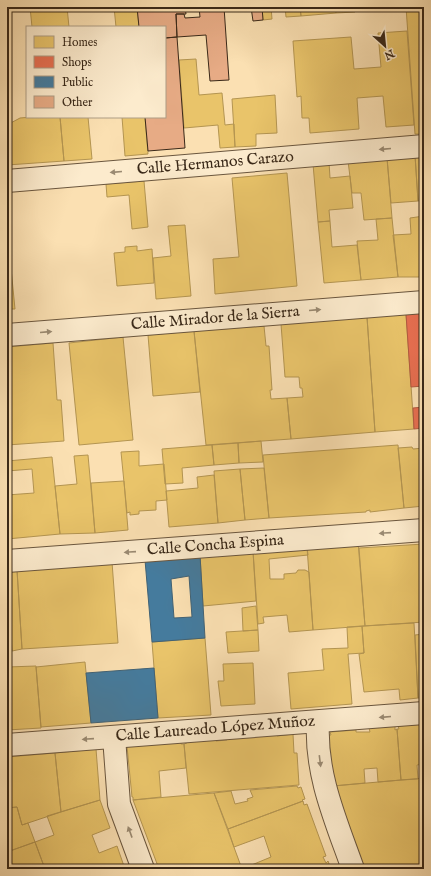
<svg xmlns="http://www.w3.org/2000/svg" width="431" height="876" font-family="'IM FELL English',serif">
  <rect width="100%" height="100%" fill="#fbe0b2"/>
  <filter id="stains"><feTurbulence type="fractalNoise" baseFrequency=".005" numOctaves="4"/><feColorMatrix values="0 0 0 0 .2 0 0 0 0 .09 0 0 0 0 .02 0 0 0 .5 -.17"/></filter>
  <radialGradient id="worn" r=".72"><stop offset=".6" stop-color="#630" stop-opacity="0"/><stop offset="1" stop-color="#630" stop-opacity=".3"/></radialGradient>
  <path fill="#e9c46a" stroke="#b49551" d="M30,7h37l2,20h-37z
    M114,7h23l2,20h-23z
    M262,7h9l1,12 -9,1z
    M285,7h15l1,9 -15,1z
    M300,7h35l1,6 -35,3z
    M335,7h20v5l-19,1z
    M406,7h18v127h-9z
    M407,31l7,94 -28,2 -3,-31 -26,2 2,31 -49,4 -1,-15h-7l-1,-22 -4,1 -4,-56 58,-4 3,32 27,-2 -3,-34z
    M196,59l3,36 23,-2 3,32 9,-1 1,23 -15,1 -2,-23 -34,3 -5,-68z
    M275,95l2,38 -21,1v12l-21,1 -3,-48z
    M32,117h28l4,44 -57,4v-40l13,-7z
    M60,117h28l4,42 -28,2z
    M122,117h23l3,37 -23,2z
    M424,153v47l-6,1 -3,-46z
    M415,155l3,46 -27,2 -4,-45z
    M387,158l5,60 -28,2 -3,-27h-9l-4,-32z
    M329,162l1,16 20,-2 3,32 -24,2 1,11 -12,1 -5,-58z
    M287,173l10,113 -82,8 -2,-35 26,-2 -7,-79z
    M144,181l4,46 -16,2 -3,-34 -22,2 -1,-13z
    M424,216v61h-26l-5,-42 18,-1 -1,-16z
    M392,218l6,59 -37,3 -4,-39 21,-1 -2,-21z
    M330,221l2,26 25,-2 4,35 -37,3 -6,-61z
    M185,225l6,71 -35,3 -3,-41 18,-2 -3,-30z
    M137,246v5l15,-2 2,34 -37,3 -3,-33 11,-1v-5z
    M7,248h2l6,61h-8z
    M406,314l8,115 -39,3 -8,-115z
    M367,317l8,115 -84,7 -4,-41 16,-1 -1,-9h-2l-1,-11h-14l-4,-53z
    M264,326l2,20h3l3,44h-2l1,9 16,-1 4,41 -85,6 -12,-114z
    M194,331l6,61 -47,4 -5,-61z
    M123,337l10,103 -54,5 -10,-102z
    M53,343l4,57h4l3,41 -57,4v-98z
    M261,441l2,21 -24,1 -1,-20z
    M238,443l1,20 -25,2 -2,-20z
    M212,445l2,20 -32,3 1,15 -18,1 -3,-35z
    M398,445l6,63 -34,4v-2l-4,1v1l-97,6 -6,-63z
    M412,447l1,2 11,-1v58l-20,2 -6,-60z
    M139,451v15l25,-2 3,36 -11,1v9l-17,1v3l-9,1v-3l-3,1 -6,-61z
    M88,455l7,78 -35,1 -5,-48 22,-2 -3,-28z
    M52,457l8,77 -53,5v-44l27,-2 -2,-24 -25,2v-10z
    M264,468l5,50 -24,2 -5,-51z
    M240,469l5,51 -27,3 -4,-52z
    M214,475l4,48 -49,4 -3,-36 32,-3 -1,-11z
    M124,481l4,49 -33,3 -4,-50z
    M358,542l7,84 -52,4 -6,-83z
    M424,544v78l-59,4 -6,-78z
    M307,547l1,8 -39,4 1,20h14v-5l12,-1 2,-3h7l4,2 4,58 -24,2 -2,-17 -24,2 1,6 -6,1 -5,-73z
    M253,551l3,50 -53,5 -3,-51z
    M112,562l6,81 -96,6 -5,-79z
    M17,570l5,79 -10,2 -3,-41h-2v-39z
    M256,606l2,24 -15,1 -1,-23z
    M414,623l4,75 -18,2 -1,-11 -35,3 -5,-38 5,-1 -2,-27z
    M362,626l2,27 -16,1 4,50 -61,5 -3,-36 36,-3 -2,-21 26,-1 -1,-21z
    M258,630l1,21 -31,2 -2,-21z
    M424,634v64h-6l-3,-63z
    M205,638l6,77 -53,3 -6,-76z
    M85,662l6,61 -50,4 -5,-60z
    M253,663l2,41 -34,2 -3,-25h6l-1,-17z
    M36,666l5,62 -34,2v-63z
    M424,724v40l-7,1 1,14 -17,1 -4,-51h2l-1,-3z
    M395,726v4l2,-1 4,51 -23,2 -1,-14 -13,1 1,14 -32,3 -5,-51h3l-1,-3 26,-2v2h14l-1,-4z
    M276,734l1,2 16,-2 1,19h3l2,32 -110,9 -5,-50 3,-1v-2l29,-2v2l11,-1v-2z
    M181,742v2h3l2,24 -27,3 2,26 -28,3v-3h-1l-5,-51z
    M96,749l4,51 -39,12 -6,-59z
    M55,753l6,59 -39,13 -5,-18 -10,1v-51z
    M424,778v91h-61l-30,-83z
    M297,786l1,2 3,-1 4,12 -3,1 1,1 -75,28 -14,-36 17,-2 4,13 13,-3 -1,-2 6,-2 -3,-7z
    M214,793l28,76h-83l-26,-69z
    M100,800l10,28 -18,7 7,18 18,-7 8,23h-80l-10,-27 19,-7 -7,-19z
    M303,801l1,4 3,-1 19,52 -3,1 3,6 2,-2 3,8h-89l29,-12 -7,-21 -30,11 -6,-18z
    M17,807l5,18 6,-2 7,19 -28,10v-44z
    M35,842l10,27h-38v-17z"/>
  <path fill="#e76f51" stroke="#b35a40" d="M424,312v74l-13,1 -5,-73z
    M424,407v21l-10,1 -1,-21z"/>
  <path fill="#457b9d" stroke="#416275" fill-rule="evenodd" d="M200,555l5,83 -53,4 -7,-82zM189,576l3,41 -18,1 -3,-39z
    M154,668l4,50 -67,5 -5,-50z"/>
  <path fill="#e7ab85" stroke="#392818" d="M137,7h48l1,7h-10l1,23 -12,1v-11h-26z
    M199,7h25l5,73 -19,1 -4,-46 -29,2 -1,-23h8l1,4 15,-1z
    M251,7h11l1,13 -10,1z
    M177,37l8,111 -37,3 -3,-34h20v-79z"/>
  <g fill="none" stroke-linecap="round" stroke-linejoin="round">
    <defs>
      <g id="minor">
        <path id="s1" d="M7,181l417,-35"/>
        <path id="s2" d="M7,335l417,-33"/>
        <path id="s3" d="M7,561l417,-31"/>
        <path d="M318,722c-3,52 18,99 35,147"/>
        <path d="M114,737l5,67 24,65"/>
      </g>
      <g id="tertiary">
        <path id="s4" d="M7,745l417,-32"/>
      </g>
    </defs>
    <use href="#minor" stroke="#6a563e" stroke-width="24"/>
    <use href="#tertiary" stroke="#6a563e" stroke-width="24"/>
    <use href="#minor" stroke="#fcebcd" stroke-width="22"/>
    <use href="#tertiary" stroke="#fcebcd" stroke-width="22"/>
  </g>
  <defs><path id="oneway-solid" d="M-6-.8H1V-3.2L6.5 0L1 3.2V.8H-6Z"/></defs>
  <g fill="#9a8a72">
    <use href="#oneway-solid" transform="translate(385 149) rotate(175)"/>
    <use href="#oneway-solid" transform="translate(116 172) rotate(175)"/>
    <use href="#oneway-solid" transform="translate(315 310) rotate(-5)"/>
    <use href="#oneway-solid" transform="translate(46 332) rotate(-5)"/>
    <use href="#oneway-solid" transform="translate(385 533) rotate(176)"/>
    <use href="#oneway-solid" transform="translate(130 552) rotate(176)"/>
    <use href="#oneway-solid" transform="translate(385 717) rotate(175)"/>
    <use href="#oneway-solid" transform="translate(88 739) rotate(176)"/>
    <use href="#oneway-solid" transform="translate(320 761) rotate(83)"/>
    <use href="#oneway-solid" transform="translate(130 832) rotate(-110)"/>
  </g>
  <g text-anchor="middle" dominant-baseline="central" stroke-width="4" stroke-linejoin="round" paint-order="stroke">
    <g font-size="16" fill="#392818" stroke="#fcebcd">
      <text stroke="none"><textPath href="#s1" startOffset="209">Calle Hermanos Carazo</textPath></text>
      <text stroke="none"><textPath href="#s2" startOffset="209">Calle Mirador de la Sierra</textPath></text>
      <text stroke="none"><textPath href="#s3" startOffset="209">Calle Concha Espina</textPath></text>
      <text stroke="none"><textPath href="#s4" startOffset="209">Calle Laureado López Muñoz</textPath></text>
    </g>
  </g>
  <rect width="431" height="876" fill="none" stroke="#fbe0b2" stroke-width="24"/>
  <rect x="8" y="8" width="415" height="860" fill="none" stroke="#392818" stroke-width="2"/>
  <rect x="12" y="12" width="407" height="852" fill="none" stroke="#392818"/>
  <rect x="26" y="26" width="140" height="92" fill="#fcebcd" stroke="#ae9d85"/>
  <rect x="34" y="36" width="20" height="12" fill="#e9c46a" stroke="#ae9d85"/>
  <text x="62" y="46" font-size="12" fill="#392818">Homes</text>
  <rect x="34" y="56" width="20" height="12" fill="#e76f51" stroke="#ae9d85"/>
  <text x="62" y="66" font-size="12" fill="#392818">Shops</text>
  <rect x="34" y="76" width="20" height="12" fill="#457b9d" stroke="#ae9d85"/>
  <text x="62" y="86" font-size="12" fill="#392818">Public</text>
  <rect x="34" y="96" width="20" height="12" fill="#e7ab85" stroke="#ae9d85"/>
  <text x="62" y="106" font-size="12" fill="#392818">Other</text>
  <g transform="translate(385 46) rotate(153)" stroke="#fcebcd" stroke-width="3" paint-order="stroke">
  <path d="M0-3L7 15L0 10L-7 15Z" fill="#392818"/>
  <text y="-6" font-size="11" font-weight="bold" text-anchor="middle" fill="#392818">N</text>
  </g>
  <rect width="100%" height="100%" filter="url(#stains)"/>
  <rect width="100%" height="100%" fill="url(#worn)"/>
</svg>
